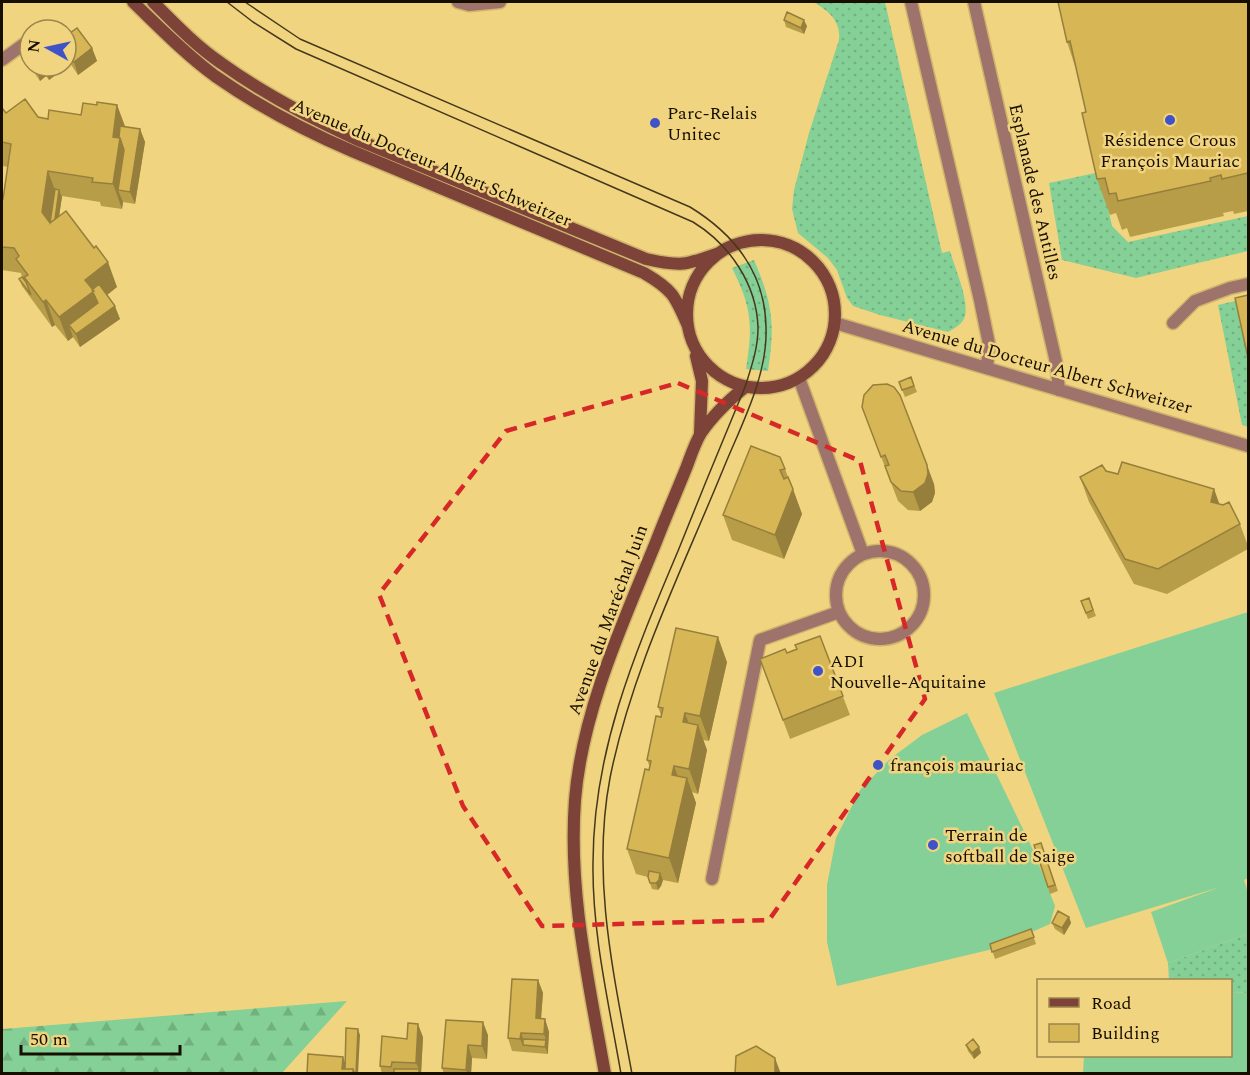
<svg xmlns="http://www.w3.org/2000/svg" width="1250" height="1075" font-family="Spectral,serif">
  <defs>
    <pattern id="grass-dots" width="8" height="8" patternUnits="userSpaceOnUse" patternTransform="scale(1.5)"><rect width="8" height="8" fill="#84d096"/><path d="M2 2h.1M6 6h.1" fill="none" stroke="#71b180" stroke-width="1.8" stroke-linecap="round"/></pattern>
    <pattern id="forest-firs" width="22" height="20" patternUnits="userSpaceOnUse" patternTransform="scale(1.5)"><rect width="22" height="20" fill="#84d096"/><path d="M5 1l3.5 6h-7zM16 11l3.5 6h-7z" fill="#71b180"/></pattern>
  </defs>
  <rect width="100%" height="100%" fill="#f1d480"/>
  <path fill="url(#grass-dots)" d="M813,2h72l57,251 8,-2c5,18 19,48 15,65 -2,8 -10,12 -17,16l-68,-17 -27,-9 -6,-8 -10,-28 -9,-12 -30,-25 -6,-24 2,-19 15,-57 30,-93c2,-19 -10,-29 -26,-38z
    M1100,172l12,54 16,16 120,-26v35l-112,27 -74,-18 -13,-77z
    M754,260c19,44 21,64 14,111l-22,-2c7,-44 6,-61 -14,-101z
    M1248,298v129l-6,-2 -24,-120z
    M1248,934v59l-17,-1 -1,-12h-61l-1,-17z"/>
  <path fill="url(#forest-firs)" d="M347,1001l-65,72h-280v-56l1,12z"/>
  <path fill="#84d096" d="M1248,612v266l-4,2 4,13v41l-80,29 -17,-51 69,-25 -134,41 -92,-235z
    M967,713l67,139 21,54 -5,18 -57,25 -156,37 -10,-44v-57l9,-47 24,-48 30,-31 32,-24z
    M1231,992l17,1v80h-165l1,-17h146z"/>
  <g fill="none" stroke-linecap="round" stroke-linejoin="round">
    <defs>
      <path id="minor" d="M458,2l11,3 31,-3
        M911,2l69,298 9,44 -2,24
        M974,2l82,360 3,28
        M2,60l22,-16
        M1173,323l22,-22 35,-13 18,-4
        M799,378l64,176
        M836 595a44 44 0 1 1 88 0a44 44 0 1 1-88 0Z
        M712,879l48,-239 79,-28"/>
      <path id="tertiary" d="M835,323l413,123"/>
      <path id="secondary" d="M133,2c26,25 52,52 82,74 43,30 88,54 137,75l292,122c29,17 31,23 44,53
        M153,2c21,21 43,44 68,61 43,31 89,55 137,77l288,119c35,8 40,6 73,-6
        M687 314a74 74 0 1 1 148 0a74 74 0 1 1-148 0Z
        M696,356l6,25 -2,52
        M605,1074c-16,-91 -37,-182 -30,-274 7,-89 48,-177 81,-258 10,-26 21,-51 31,-76 4,-11 8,-23 14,-33 12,-18 27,-32 44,-46"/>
    </defs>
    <use href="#minor" stroke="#ceb46c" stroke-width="15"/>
    <use href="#tertiary" stroke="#ceb46c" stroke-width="15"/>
    <use href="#secondary" stroke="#ceb46c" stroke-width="15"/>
    <use href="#minor" stroke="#9d736b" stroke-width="12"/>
    <use href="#tertiary" stroke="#9d736b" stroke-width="12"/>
    <use href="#secondary" stroke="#7d4339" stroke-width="12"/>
    <path stroke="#45381b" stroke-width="1.5" d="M227,2l26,20 43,27 397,173c36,22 64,62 65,106 0,21 -7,40 -13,59 -23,55 -45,109 -67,164 -43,102 -85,199 -85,312 -1,71 16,141 28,211
      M245,2l55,37 390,168c44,27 75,65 76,120 2,50 -26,100 -44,145 -41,100 -91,200 -112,306 -19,100 4,198 22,296"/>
  </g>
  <path fill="#b89d49" d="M1248,2v209l-14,3 -1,-3 -10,2 1,3 -94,21 -3,-9 -5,2 -6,-17 -6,2 -13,-36 -11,-67 -10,-43 -9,-27z
    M784,20l23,6 -3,8 -18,-7z
    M66,36l26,12 5,13 -19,14 -8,-12v1l-21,16 -3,-4 -6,5 -7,-10 -2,-5h35z
    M97,105h20l8,22 15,2 5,13 -10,62 -12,-2 -1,7 -21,-3 -1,-4 -38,-6 -3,21 58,70 -10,8 13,24 -40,28 -7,-10 -5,4 -13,-16 -3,2 -30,-41 -3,-7 3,-2 -1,-4 -19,-3v-71h1l5,-32 -6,-1v-58l4,5 42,6 33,-4z
    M911,377l6,15 -12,5 -6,-15z
    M862,407l72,77 1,9 -3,9 -12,9 -12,-1 -10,-9z
    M751,446l34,23 17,45 -18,45 -52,-19 -9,-25z
    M1106,471l12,3 96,15 5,15 21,20 8,22v3l-81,45 -33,-10 -45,-82 -9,-25z
    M1089,598l7,18 -8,3 -7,-18z
    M820,636l30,79 -60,24 -30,-80 27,-6 10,-4z
    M727,662l-18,79 -6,-1 4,10 -9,44 -6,-2 4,11 -18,80 -15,-3 -2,6 -3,4 -6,-1 -4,-12 -12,-3 -9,-25 22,-79 1,-3 -3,-7 14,-45 -3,-8z
    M1041,843l17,48 -8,3 -16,-49z
    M1069,917l2,6 -7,12 -9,-6 -3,-6z
    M1031,929l5,15 -41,15 -5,-15z
    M538,980l5,13 -2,26h4l4,13 -1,22 -36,-3 -4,-13z
    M446,1020l42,15 -1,24 -15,-1 -1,16h-27l-2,-6z
    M423,1037l-2,37h-39l-2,-8 27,-27z
    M966,1045l13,2 2,6 -7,6 -6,-8z"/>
  <path fill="#967f3c" d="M804,20l3,6 -3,8 -3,-6z
    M92,48l5,13 -19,14 -4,-13z
    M68,58l2,6 -21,16 -2,-7 9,-7h10v-7z
    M44,69l2,7 -6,5 -2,-7z
    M117,105l9,24 3,34 -11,27 5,12 -1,7 -9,-25v-47z
    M140,129l5,13 -10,62 -5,-12z
    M48,171l9,25 -6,38 -9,-22z
    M59,190l3,7 -7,45 -2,-6z
    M108,262l9,25 -19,15 17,4 5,13 -40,28 -4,-13 -7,-9 4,12 -5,4 -9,-24 26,-37z
    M46,300l9,25 -3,2 -9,-25z
    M927,465l7,19 1,9 -3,9 -12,9 -7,-19z
    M793,489l9,25 -18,45 -9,-24z
    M1214,489l9,25 -12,-12z
    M718,637l9,25 -18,79 -9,-25z
    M685,713l9,25 -11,-16z
    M698,725l9,25 -9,44 -9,-25z
    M674,766l9,24 -11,-15z
    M687,778l9,25 -18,80 -9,-25z
    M660,873l3,7 -2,6 -3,4 -2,-7z
    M1069,917l2,6 -7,12 -2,-7z
    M538,980l5,13 -3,38 -4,-13z
    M545,1019l4,13 -1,15 -4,-13z
    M483,1022l5,13 -1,24 -5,-13z
    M418,1024l5,13 -2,37h-2v-5l-3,-6z
    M358,1029l2,6 -2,39h-2z
    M521,1033l5,13 -3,-1 -3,-6z
    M546,1040l2,7v7l-3,-7z
    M468,1045l4,13 -1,16h-4l-1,-4z
    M979,1047l2,6 -7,6 -2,-6z
    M343,1057l5,13 -6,-1z
    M775,1058l6,16h-6z"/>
  <path fill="#d6b655" stroke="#967f3c" stroke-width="1.5" d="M1058,2h190v171l-26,6 -1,-4 -11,3 1,3 -93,20 -2,-8 -7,1 -4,-16 -8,1 -15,-66 4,-1 -16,-71 -3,1z
    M787,12l17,8 -3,8 -17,-8z
    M77,28l15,20 -18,14 -8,-10v-16z
    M32,66h24l-9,7 -3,-4 -6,5z
    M25,99l13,18 10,2 1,-9 32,5 2,-12 14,2v-3l20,3 -4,32 7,1 -7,46 -21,-2 1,-4 -45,-7 -6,41 8,11 16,-12 28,37 2,-2 12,16 -23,18 9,11 -35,26 -13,-17 -3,2 -19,-25 4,-2 -12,-16 3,-3 -5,-8 -12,-1v-48h1l8,-55 -9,-2v-34l4,5z
    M120,126l20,3 -10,63 -12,-2 6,-40 -4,-12h-1z
    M55,189l4,1 -4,29 -5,4z
    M22,277l4,5 5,13 -12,-16z
    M99,284l16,22 -39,28 -7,-9 29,-22 -6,-13z
    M1248,295v63l-13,-60z
    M911,377l3,9 -12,4 -3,-8z
    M887,384l7,3 6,8 27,70 1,9 -3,9 -12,9 -12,-1 -10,-9 -6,-16 4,-1 -4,-10 -4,2 -19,-50 2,-12 9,-10z
    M751,446l29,11 5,12 -5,1 4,9 4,-2 5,12 -18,46 -52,-20z
    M1122,462l92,27 -3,13 12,3 6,-3 11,22 -82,45 -33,-10 -45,-82 22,-12 4,6 12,3z
    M1089,598l4,12 -7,3 -5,-12z
    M676,628l42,9 -18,79 -15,-3 -2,9 15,3 -9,44 -15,-3 -2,9 15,3 -18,80 -42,-9 18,-80 4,1 2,-9 -4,-1 9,-44 5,1 2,-9 -5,-1z
    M820,636l23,60 -60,24 -23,-61 25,-10 2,4 10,-4 -2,-4z
    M1041,843l14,42 -7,2 -14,-42z
    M649,871l11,2 -1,7 -3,3h-6l-2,-6z
    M1058,911l11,6 -7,11 -10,-5z
    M1031,929l3,8 -42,15 -2,-8z
    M512,979l26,1 -2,38 9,1 -1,15 -23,-1 -1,6 -12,-1z
    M446,1020l37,2 -1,24 -14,-1 -2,25 -24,-2z
    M408,1023l10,1 -2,39 -24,-1 -1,5 -11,-1 2,-30 25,3z
    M346,1028l12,1 -2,45h-1l-2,-5h-8z
    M523,1039l23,1 -1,7 -22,-2z
    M973,1039l6,8 -7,6 -6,-8z
    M756,1046l19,12v16h-40l1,-18z
    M308,1054l35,3 -1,12h11v5h-46z
    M394,1069h25v5l-25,-1z"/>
  <path fill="none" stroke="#d62828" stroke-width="4.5" stroke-dasharray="12 8" stroke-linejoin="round" d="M678,383l182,78 65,238 -156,221 -227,6 -79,-120 -84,-212 127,-163z"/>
  <g fill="#3f53c6" stroke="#f1d480" stroke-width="2">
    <circle cx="1170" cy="120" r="6"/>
    <circle cx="655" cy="123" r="6"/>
    <circle cx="818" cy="671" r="6"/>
    <circle cx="878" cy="765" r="6"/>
    <circle cx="933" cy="845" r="6"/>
  </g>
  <g text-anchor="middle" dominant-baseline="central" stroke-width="5" stroke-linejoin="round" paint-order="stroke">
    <g font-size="18" fill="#170e00" stroke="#f1d480" text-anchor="start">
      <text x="667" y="113">Parc-Relais<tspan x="667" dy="21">Unitec</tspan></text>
      <text x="1170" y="140" text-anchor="middle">Résidence Crous<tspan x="1170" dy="21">François Mauriac</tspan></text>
      <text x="830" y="661">ADI<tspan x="830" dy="21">Nouvelle-Aquitaine</tspan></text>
      <text x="890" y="765">françois mauriac</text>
      <text x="945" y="835">Terrain de<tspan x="945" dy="21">softball de Saige</tspan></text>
    </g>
    <g font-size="18" fill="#170e00" stroke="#f1d480">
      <text transform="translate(432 163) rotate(23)">Avenue du Docteur Albert Schweitzer</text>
      <text transform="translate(1035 192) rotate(77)">Esplanade des Antilles</text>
      <text transform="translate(1047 367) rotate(16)">Avenue du Docteur Albert Schweitzer</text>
      <text transform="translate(608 620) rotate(-70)">Avenue du Maréchal Juin</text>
    </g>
  </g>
  <rect width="1250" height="1075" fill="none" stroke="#170e00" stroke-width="6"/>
  <rect x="1037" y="979" width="195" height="78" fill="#f1d480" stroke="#9a854d" stroke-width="1.5"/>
  <rect x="1049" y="998" width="30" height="9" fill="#7d4339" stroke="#9a854d" stroke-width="1.5"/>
  <text x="1091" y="1009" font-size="18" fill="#170e00">Road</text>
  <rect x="1049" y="1024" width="30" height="18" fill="#d6b655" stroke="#9a854d" stroke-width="1.5"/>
  <text x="1091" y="1039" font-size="18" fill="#170e00">Building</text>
  <g transform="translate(48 48) rotate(278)"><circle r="28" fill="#f1d480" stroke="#9a854d" stroke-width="1.5"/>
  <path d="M0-4.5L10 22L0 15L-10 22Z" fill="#3f53c6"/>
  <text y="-9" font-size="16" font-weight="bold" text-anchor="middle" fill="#170e00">N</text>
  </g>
  <path d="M21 1045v9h159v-9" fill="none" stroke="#170e00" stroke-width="3"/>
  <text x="30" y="1045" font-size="18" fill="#170e00" stroke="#f1d480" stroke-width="4.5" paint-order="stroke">50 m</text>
</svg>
